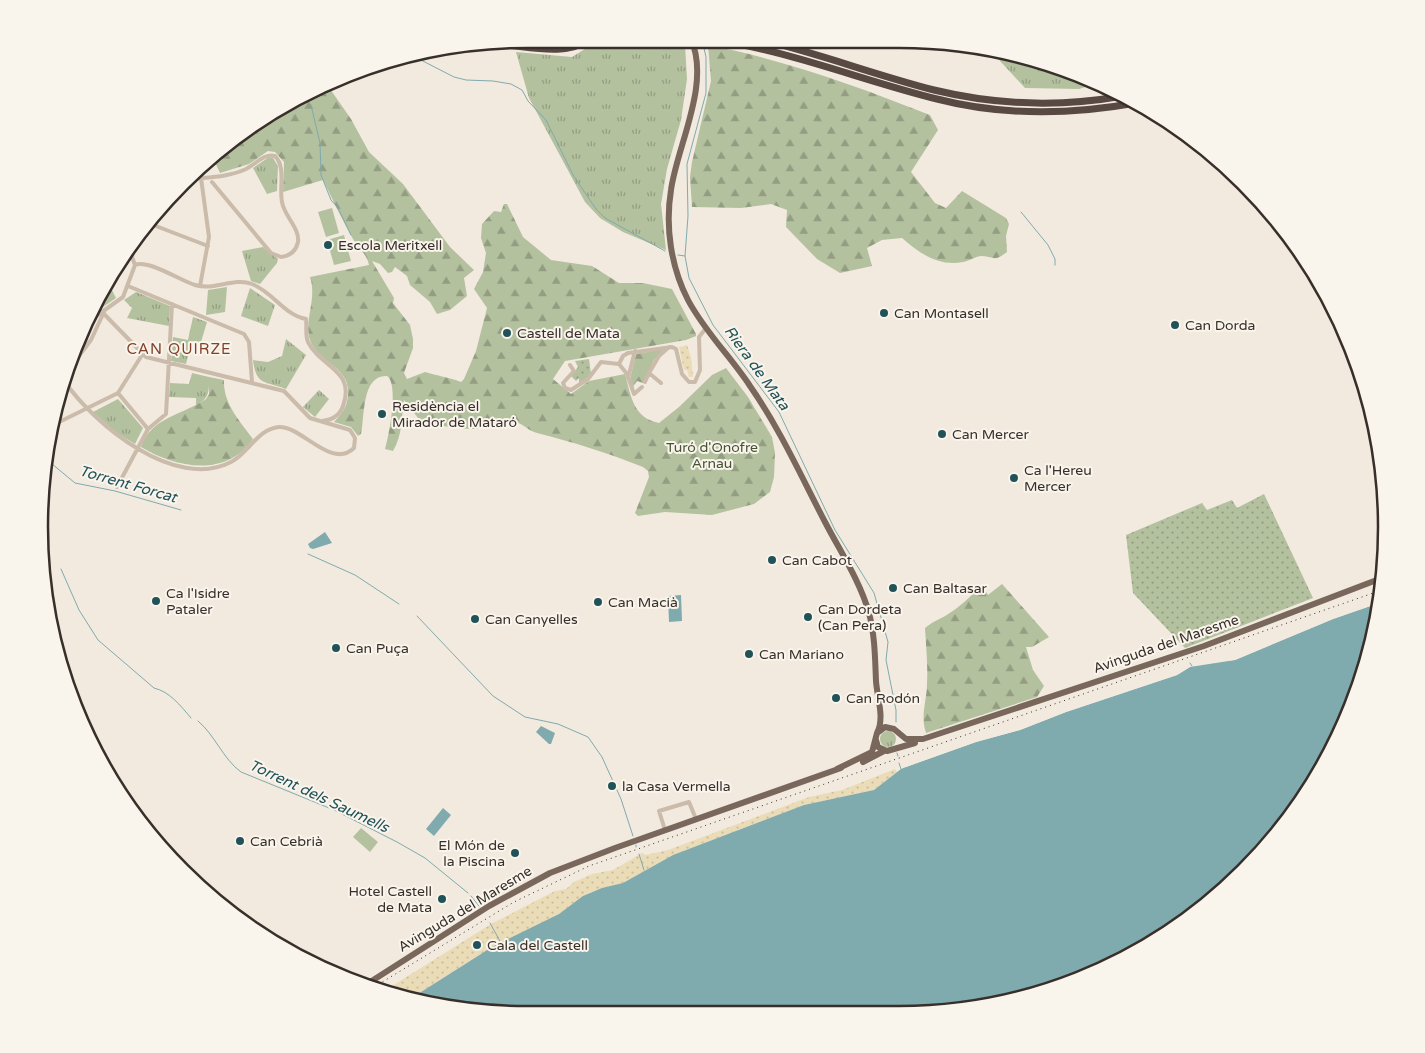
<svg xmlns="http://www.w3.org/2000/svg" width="1425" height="1053" font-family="'Varela Round',sans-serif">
  <defs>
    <pattern id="grass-tufts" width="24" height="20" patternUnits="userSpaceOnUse" patternTransform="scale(1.25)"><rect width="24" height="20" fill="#b4c19f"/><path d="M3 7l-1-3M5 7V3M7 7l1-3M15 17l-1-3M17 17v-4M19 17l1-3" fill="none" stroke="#939d82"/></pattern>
    <pattern id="forest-firs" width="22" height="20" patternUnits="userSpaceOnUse" patternTransform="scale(1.25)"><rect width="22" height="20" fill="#b4c19f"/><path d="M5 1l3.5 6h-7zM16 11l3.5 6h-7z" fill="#939d82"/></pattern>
    <pattern id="sand-dots" width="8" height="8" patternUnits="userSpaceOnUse" patternTransform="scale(1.25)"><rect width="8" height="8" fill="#ebdcb8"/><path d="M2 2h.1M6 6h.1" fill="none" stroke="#cabd9e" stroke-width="1.8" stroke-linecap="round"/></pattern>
    <pattern id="park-dots" width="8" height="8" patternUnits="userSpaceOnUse" patternTransform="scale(1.25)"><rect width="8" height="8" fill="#b4c19f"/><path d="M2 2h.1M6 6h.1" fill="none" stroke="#939d82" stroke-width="1.8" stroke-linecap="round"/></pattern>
  </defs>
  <rect width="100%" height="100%" fill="#f2eadf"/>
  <path fill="url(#grass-tufts)" d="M601,39l84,6 2,34 -6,41 -14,49 -6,35 5,46 -43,-18 -23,-14 -15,-16 -56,-104 -13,-46 56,5z
    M989,49c37,7 75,16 109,34l-19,6 -54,-1z
    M269,157l4,1 5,8 -1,25 -10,3 -14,-26z
    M263,247l15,12 -1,4 -17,21 -9,-3 -9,-30z
    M227,287l-2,25 -19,3 2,-25z
    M250,288l25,17 -7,21 -27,-10z
    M136,292l34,14 -1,20 -42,-8 5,-10 -8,-8z
    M193,317l14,5 -6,20 -9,-1 -6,23 -15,-3 2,-24 15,3z
    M286,339l20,16 -20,34c-19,-8 -30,-2 -33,-29l15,2 14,-6z
    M192,373l17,4c0,14 1,21 -13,28v-7l-27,-1 1,-14 19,1z
    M319,390l10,9 -14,18 -12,-10z
    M118,399l25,29 -8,16 -18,-11 -24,-21z
    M880 739a8 8 0 1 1 16 0a8 8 0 1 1-16 0Z"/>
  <path fill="url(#forest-firs)" d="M708,45c77,15 149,41 222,70l8,15 -27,42 24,31 11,5 16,-17 44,27 3,6 -3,12 1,16c-13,10 -12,5 -25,4 -6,0 -13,5 -19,6 -24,5 -44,-9 -61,-24l-20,2 -15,8 5,18 -32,7 -23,-14 -31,-32 1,-17 -16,-6 -30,4 -49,-1 -2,-30 2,-15 19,-81z
    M328,86l23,33 18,33 34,32 47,63 24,23 -10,8 3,18 -17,14 -13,4 -7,-12 -20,-17 -3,-9 -12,-9 -3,5 -4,1 -8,-9 -8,-3 22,37 -1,5 17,22 3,14v9l-9,25 3,6 18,-7c12,4 24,5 36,10l3,-3 12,-28 11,-43 -13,-19 9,-17 3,-19 -5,-15 1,-14 12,-13 7,1 3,-8h3l16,33 28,23 41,6 27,17h24l29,6 24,45v2l-10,4 -121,21 -12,18 18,15 18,-13 36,-7c6,22 8,44 34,49l20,-16 33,-32 14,-7 22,29 24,40 3,16 -1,24 -4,15 -16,12 -42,11 -47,-3 -27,4 -3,-3 14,-36 -1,-6 -5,-4c-35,-14 -70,-25 -106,-34 -8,-2 -14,-9 -21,-11 -15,-3 -30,7 -45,7 -14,0 -29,-6 -42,-1l-7,-5 -18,-23c-3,18 -1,34 -11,51l-8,-2c4,-14 14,-65 2,-73 -26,-1 -22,41 -26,58l-3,2 -7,-9 -17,-5c8,-8 13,-15 14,-27 3,-29 -32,-32 -39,-58 -4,-19 8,-39 1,-60l59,-12c-2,-11 -10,-16 -16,-26 -11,-19 -20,-39 -30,-59l-40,12 1,-30 -9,-10 -7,-1 -19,13 -29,9 -6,-13 68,-56z
    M664,349l-10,11 -11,23 -6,-2 -4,6 -3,-8 6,-25z
    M209,377l15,3c-1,24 16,41 29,59 -27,39 -77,29 -112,8 10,-30 42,-32 65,-48l3,-5z
    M1002,584l47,53 -17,10h-6l7,23 11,16 -7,11 -111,36c-6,-18 1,-32 1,-50 1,-18 -1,-37 -2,-55 7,-6 13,-8 20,-12 14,-8 25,-19 37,-31l6,10z"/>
  <path fill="url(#sand-dots)" d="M687,345l4,12 2,20h-4l-2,-7h-3l-5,-23z
    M895,769l2,3 -23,18 -70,15 -131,50 -50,28 -32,9 -32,22 -80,41 -69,44 -26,-8 107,-67 64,-33 11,-2 8,-7 18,-8 21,-4 29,-17 3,2 23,-5 141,-53 33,-7z"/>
  <path fill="url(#park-dots)" d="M589,359l2,15 -12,10v-6l-3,3 -5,-5 7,-9 -3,-6z
    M1264,494l49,104 -128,50 -52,-55 -7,-58 76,-32 5,7 25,-10 5,8z"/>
  <path fill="#b4c19f" d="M332,208l7,25 -13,4 -8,-25z
    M344,235l7,26 -17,4 -7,-25z
    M110,286l6,12 -29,20 17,-29z
    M361,828l17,14 -8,10 -17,-15z"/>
  <path fill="#7faaae" d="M325,532l7,11 -19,6 -3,-1 -2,-4z
    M681,595l1,26 -13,1 -1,-26z
    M1379,603l-19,81 -39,87 -56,77 -70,66 -110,63 -123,33 -468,3 -84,-14 82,-52 67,-33 24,-18 19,-8 21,-5 50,-28 131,-50 70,-15 27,-21 13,-5 62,-22 44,-12 46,-18 111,-37 13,-8 45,-7 98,-41z
    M541,726l14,7 -4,11h-2l-13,-12z
    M443,808l8,7 -17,21 -8,-7z"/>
  <path fill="#f2eadf" d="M1380,601l-1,2 -46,16 -98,41 -41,4 40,-6 98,-41z
    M1189,665l1,2 -13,8 -111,37 -46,18 -44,12 -70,25 -2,-2 272,-92z"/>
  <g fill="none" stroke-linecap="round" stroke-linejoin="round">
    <path stroke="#7faaae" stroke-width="1" d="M702,39l4,18v36l-19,71 1,52 -3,40 4,22 24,47 66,87 56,118 39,63 14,49 -2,18 10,50v12
      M417,58l37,19 12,3 27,1 18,3 11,6 6,11 18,19 27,55 23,34 9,9 60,33
      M311,105l9,38 1,32 10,25 7,8 13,27
      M1021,212l27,33 7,14v6
      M678,255l7,1
      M46,459l29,24 40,8 66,19
      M308,554l47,21 44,29
      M61,569l18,41 19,30 56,48c16,4 26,17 37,30
      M417,616l76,80 32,21 33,7 30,13 14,20 19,42 12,37
      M1190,663l2,3
      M198,721c17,14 25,38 43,51l93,38 63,32 28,16 43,35
      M897,753l1,3
      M899,763l2,6
      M636,845v2
      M639,854l5,16
      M471,896l8,10
      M490,923l11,20"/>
    <path stroke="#cabbab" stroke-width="4" d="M191,179c19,-2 38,-2 55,-10 10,-5 18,-16 29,-13 11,11 4,31 7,46 2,14 18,26 16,40 -2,9 -8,14 -17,15l-10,-4 -59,-71
      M148,223l60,23
      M126,255l6,2 3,8c13,-6 46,16 60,20 19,6 39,-8 57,-1 21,8 32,31 54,35 1,8 -1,16 2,23 13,26 48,28 35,64 -3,9 -11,14 -21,15
      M132,257l5,-19
      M128,286l116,48 5,8 3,40
      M200,286l9,-49 -8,-59
      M85,324l38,-27 12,-32
      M619,364l4,-8 5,-3 44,-6 4,2 6,25 7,8h6l5,-12 -1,-33 7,-9
      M619,364l8,10 7,20 8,-7
      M570,365l4,6 -11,12 2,5 6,2 17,-11 13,-17 18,2
      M70,368l21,-28 13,-28
      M628,378l7,-27
      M65,382c30,43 110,109 166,80 18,-9 26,-33 48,-35 23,-1 52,43 75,21l1,-10 -5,-8 -40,-12 -26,-27 -138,-34 -42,-43
      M645,382l4,-9
      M661,383l-12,-10 10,-17 10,-9
      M118,393l30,36
      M49,427l69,-34 24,-38
      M117,487l31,-58 18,-15 6,-110
      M665,830l-6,-19 30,-9 7,17"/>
    <path stroke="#79675c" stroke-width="6" d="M691,39c20,45 -14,107 -20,151 -6,37 0,77 17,110 17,32 43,57 62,86 30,43 51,90 75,136 15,29 35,59 44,91 6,23 6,45 7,68 1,16 9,37 1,52
      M876,740l2,7 9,4 28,-8
      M863,762l21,-11
      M837,769l35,-17 5,-19 8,-6 9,2 12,10h17l281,-93 178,-68
      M367,984l122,-78 61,-33 65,-25 226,-80"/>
    <path stroke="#584a42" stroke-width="7" d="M707,39c79,10 153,41 230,60 66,17 132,16 199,4
      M758,39c60,14 117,36 176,51 62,15 127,17 189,6
      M490,44c32,0 73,15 100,-5"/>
    <path stroke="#382f2a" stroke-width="1" stroke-dasharray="1 4" stroke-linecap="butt" d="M374,987l140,-85 75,-36 793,-276"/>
  </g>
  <g fill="#215258" stroke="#f9f4ec" stroke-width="2">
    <circle cx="328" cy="245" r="5"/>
    <circle cx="884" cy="313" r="5"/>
    <circle cx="1175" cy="325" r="5"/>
    <circle cx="507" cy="333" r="5"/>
    <circle cx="382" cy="414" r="5"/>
    <circle cx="942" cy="434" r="5"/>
    <circle cx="1014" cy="478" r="5"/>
    <circle cx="772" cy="560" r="5"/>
    <circle cx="893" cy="588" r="5"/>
    <circle cx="156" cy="601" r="5"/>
    <circle cx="598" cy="602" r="5"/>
    <circle cx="808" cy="617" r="5"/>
    <circle cx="475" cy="619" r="5"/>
    <circle cx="336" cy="648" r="5"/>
    <circle cx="749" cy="654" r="5"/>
    <circle cx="836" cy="698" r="5"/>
    <circle cx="612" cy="786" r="5"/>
    <circle cx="240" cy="841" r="5"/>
    <circle cx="515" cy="853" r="5"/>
    <circle cx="442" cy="899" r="5"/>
    <circle cx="477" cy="945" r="5"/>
  </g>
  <g text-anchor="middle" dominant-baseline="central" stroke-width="4" stroke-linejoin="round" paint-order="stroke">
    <g font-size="14" fill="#382f2a" stroke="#f9f4ec" text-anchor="start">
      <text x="338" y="245">Escola Meritxell</text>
      <text x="894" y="313">Can Montasell</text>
      <text x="1185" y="325">Can Dorda</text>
      <text x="517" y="333">Castell de Mata</text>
      <text x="392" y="406">Residència el<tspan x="392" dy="16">Mirador de Mataró</tspan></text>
      <text x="952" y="434">Can Mercer</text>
      <text x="1024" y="470">Ca l'Hereu<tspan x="1024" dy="16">Mercer</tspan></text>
      <text x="782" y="560">Can Cabot</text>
      <text x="903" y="588">Can Baltasar</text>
      <text x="166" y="593">Ca l'Isidre<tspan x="166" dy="16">Pataler</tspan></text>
      <text x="608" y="602">Can Macià</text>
      <text x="818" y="609">Can Dordeta<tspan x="818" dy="16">(Can Pera)</tspan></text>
      <text x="485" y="619">Can Canyelles</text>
      <text x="346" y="648">Can Puça</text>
      <text x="759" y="654">Can Mariano</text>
      <text x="846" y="698">Can Rodón</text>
      <text x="622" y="786">la Casa Vermella</text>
      <text x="250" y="841">Can Cebrià</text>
      <text x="505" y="845" text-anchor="end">El Món de<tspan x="505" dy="16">la Piscina</tspan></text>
      <text x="432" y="891" text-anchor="end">Hotel Castell<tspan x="432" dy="16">de Mata</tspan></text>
      <text x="487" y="945">Cala del Castell</text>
    </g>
    <g font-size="14" fill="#45552f" stroke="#f9f4ec">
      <text x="712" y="447">Turó d'Onofre<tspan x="712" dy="16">Arnau</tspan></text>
    </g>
    <g font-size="14" fill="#382f2a" stroke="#f9f4ec">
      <text transform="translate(1166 644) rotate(-19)">Avinguda del Maresme</text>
      <text transform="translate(465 909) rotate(-31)">Avinguda del Maresme</text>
    </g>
    <g font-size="15" letter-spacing="1" fill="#834127" stroke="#f9f4ec">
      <text x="179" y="349">CAN QUIRZE</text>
    </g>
    <g font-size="15" font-style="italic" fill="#215258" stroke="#f9f4ec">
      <text transform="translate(757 368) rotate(54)">Riera de Mata</text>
      <text transform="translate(128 484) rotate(16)">Torrent Forcat</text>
      <text transform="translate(319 796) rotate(25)">Torrent dels Saumells</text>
    </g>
  </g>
  <path d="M0 0H1425V1053H0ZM527 48H899A479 479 0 0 1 1378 527V527A479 479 0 0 1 899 1006H527A479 479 0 0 1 48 527V527A479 479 0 0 1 527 48Z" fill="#f9f4ec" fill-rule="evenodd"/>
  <path fill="none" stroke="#382f2a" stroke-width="2.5" d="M527 48H899A479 479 0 0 1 1378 527V527A479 479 0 0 1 899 1006H527A479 479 0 0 1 48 527V527A479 479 0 0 1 527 48Z"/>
</svg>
